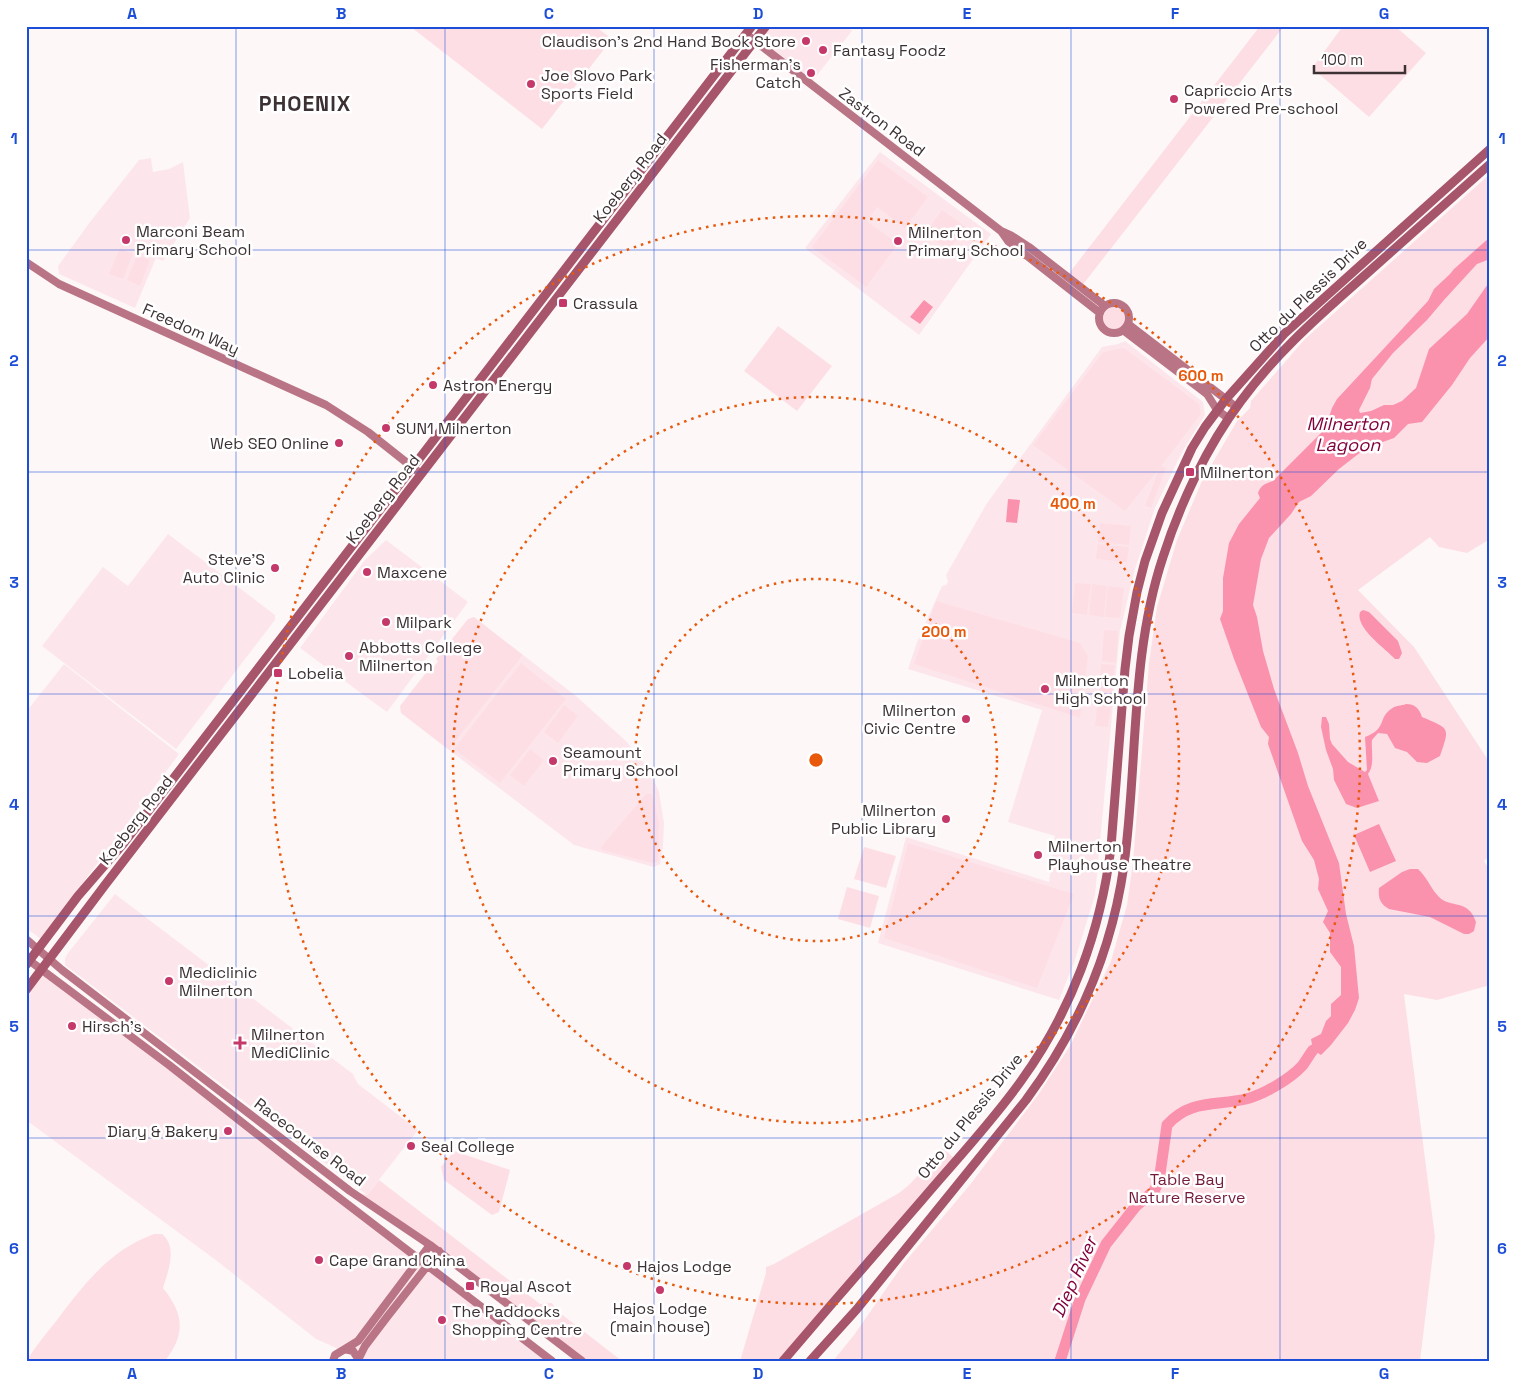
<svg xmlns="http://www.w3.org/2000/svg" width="1516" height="1387" font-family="'Space Grotesk',sans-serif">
  <rect width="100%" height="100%" fill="#fdf7f8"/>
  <path fill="#fde6eb" d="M766,26h80l6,5 -42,53 -56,-43z
    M880,152l111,82 -72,101 -114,-87z
    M151,158l2,14 16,-3 14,-7 7,56 -27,43 -7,-3 -21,50 -76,-34 -1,-8 32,-44 49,-62z
    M1125,341l78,61 2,13 -23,37 -27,56 -20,61 -15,62 -25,264 -20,65 -16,40 -181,-57 28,-106 143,45 6,-46 -47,-14 34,-112 -134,-41 9,-27 25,-56 4,-1 2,-3 -2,-7 41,-72 115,-156 16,-3z
    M168,534l107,81v5l-99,129 -134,-103 61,-79 25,19z
    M386,540l82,62 -81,110 -18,-13 -69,-51 65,-88z
    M523,655l53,41 50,45 22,27 11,24 5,31 -1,23 -3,18 -6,3 -80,-22 -125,-95z
    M64,664l115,90 -138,185 -15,-11v-216z
    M115,894l238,180 5,10 60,46 -51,65 -302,-230v-7l3,-5z
    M41,969l511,392h-193v-3l-43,-19 -99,-78 -191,-141v-130z"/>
  <path fill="#fedee5" d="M595,26l17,13 -70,90 -131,-102z
    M1260,26h24l-203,261 -14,-11z
    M1343,26h52l31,27 -57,64 -57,-49z
    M878,160l50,37 -23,31 -28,-21 -10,14 31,23 -32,43 -54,-40z
    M1490,174v365l-23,14 -28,-6 -9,-10 -72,53 56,57 76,116v93l-6,5 6,10v114l-53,15 -33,-6 31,243 -15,124h-587l21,-26 50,-72 65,-77 69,-91 32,-49 41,-85 16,-56 6,-43 16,-199 8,-56 20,-67 25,-59 35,-60 13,-13 1,-7 54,-62z
    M942,210l24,17 -17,23 -24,-17z
    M120,248l13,6 -10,25 -14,-5z
    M137,255l13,5 -10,26 -13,-6z
    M1103 318a11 11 0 1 1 22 0a11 11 0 1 1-22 0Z
    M778,326l54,40 -35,45 -53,-40z
    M1124,348l75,56 2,10 -40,52 5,2 -15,40 -6,-2 14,-37 -34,42 -92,-66 70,-93z
    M1100,523l31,3 -2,19 -31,-3z
    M1098,544l31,3 -2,15 -31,-3z
    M1075,583l16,1 -4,31 -15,-2z
    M1092,584l15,2 -3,31 -15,-2z
    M1108,586l16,2 -4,30 -15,-1z
    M936,601l144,42 8,13 -8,62 -166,-54z
    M474,617l49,38 -74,95 -48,-37 -1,-7 32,-41 2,2 4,-6 -2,-2 32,-40z
    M1104,630l14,1 -2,32 -14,-2z
    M521,663l45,36 -66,84 -46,-34z
    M1101,664l14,1 -3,31 -13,-1z
    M1098,697l14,2 -4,28 -13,-1z
    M564,705l14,11 -20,27 -14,-11z
    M530,749l14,11 -20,26 -14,-11z
    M646,794h6l7,29 -1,38 -5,2 -51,-13 -1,-3z
    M908,843l166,51 -37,94 -153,-50z
    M864,847l32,9 -10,32 -32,-9z
    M847,887l32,9 -9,32 -32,-9z
    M943,1148l13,12 -173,201h-43l26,-88v-6l8,-3 125,-71 10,-8z
    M454,1151l56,19 -11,42 -7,3 -48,-35 -3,-13z
    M379,1180l161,124 12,-1 4,7 66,51h-40l-232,-170 17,4z
    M154,1234h8c16,13 6,38 1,54 21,26 23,46 2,73h-139c9,-14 20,-27 31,-41 27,-36 53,-70 97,-86z"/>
  <path fill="#fa92ad" d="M1490,237v22l-13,5 -33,36 -17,20 -34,33 -21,26 -2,9 -11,22 1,3 11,-2 13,-6h9l9,-4 14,-13 13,-39 38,-35 23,-33v55l-20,22 -18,27 -30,37 -14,2 -14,14 -28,10 -27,21 -28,27 -12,6 -8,12 -22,24 -8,21 -8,46 4,12 6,34 11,38 24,64 10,33 31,77 7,51 8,32 5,52 -4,12 -7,13 -17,22 -10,10 -8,-5 -2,-11 10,-5 5,-13 5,-5v-12l10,-9v-28l-11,-15v-19l-7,-11 5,-11 -10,-22 1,-10 -5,-19 -12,-19 -34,-97 1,-7 -8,-10 -27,-68 -14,-40 3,-8v-33l6,-35 10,-19 21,-26 -2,-5c3,-8 7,-9 15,-12l52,-52 7,-21 5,-9 91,-98 6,-12 16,-15 4,-5z
    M924,300l9,7 -13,17 -10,-7z
    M1008,499l12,1 -3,23 -11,-1z
    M1363,610l6,2 29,29 4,12 -3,6h-4c-10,-11 -40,-31 -35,-47z
    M1406,704c9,0 13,4 16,13 28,12 28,10 18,39l-13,7 -10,-1 -10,-10 -12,-4 -8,-14 -9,-1 -6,7c-1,11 3,25 -4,34l11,27 -22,7 -11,-4 -12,-24 -1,-11 -7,-19 -5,-23 1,-10h4l3,7 1,15 2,5 16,18 17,10 2,-2 -2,-33c22,-8 13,-19 26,-28 5,-4 10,-3 15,-5z
    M1379,824l17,37 -26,11 -16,-37z
    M1410,869h8c9,8 13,20 21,28 12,12 29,1 37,25l-2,9 -5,3h-5l-34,-17 -41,-8c-9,-5 -11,-11 -10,-21l23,-16z"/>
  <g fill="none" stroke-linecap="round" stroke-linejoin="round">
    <path stroke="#fa92ad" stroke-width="11" d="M1060,1361l20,-62 26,-55 30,-38 18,-15 5,-10 8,-56c23,-26 49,-19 79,-26 17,-4 44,-20 56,-33 4,-5 7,-11 11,-16"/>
    <path stroke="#b97586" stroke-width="8" d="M746,34l255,197 11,5 17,11 76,59
      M1001,231l7,10 92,72
      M26,262l33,22 267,121 42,27 53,42
      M1099 318a15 15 0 1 1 30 0a15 15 0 1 1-30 0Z
      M1128,324l108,83
      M1123,330l84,64 10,16 11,8
      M26,939l36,31 288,221 80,54 152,116
      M26,958l143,107 135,106 248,190
      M345,1349l13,-8 72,-96
      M359,1358l6,-12 22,-29 52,-66
      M333,1361l2,-6 10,-6 8,2 6,9"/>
    <path stroke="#a6556b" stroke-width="9" d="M26,965l52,-69 45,-52 629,-818
      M26,990l79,-105 661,-859
      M783,1361c46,-54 92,-107 139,-161 33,-39 69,-77 99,-119 50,-69 80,-150 90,-234l14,-178 4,-33 8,-44 8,-31 17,-48 30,-65 13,-21 21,-28 58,-65 206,-185
      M810,1361l47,-52 169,-209c51,-69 86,-149 98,-235 14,-102 6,-209 39,-308 17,-53 44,-111 78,-156 32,-44 73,-81 114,-117 45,-40 90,-80 135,-120"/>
  </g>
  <path fill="none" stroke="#1d4ed8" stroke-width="1" stroke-opacity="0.55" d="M236,26v1335M445,26v1335M654,26v1335M862,26v1335M1071,26v1335M1280,26v1335M26,250h1464M26,472h1464M26,694h1464M26,916h1464M26,1138h1464"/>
  <g fill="none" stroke="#e8590c" stroke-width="2.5" stroke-dasharray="2.5 5">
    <circle cx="816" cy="760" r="181"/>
    <circle cx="816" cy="760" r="363"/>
    <circle cx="816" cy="760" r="544"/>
  </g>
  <g fill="#c5396a" stroke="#fff" stroke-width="2">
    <circle cx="806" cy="41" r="5"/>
    <circle cx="823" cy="50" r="5"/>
    <circle cx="811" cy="73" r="5"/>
    <circle cx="531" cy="84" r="5"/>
    <circle cx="1174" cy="99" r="5"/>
    <circle cx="126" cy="240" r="5"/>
    <circle cx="898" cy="241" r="5"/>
    <rect x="558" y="298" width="10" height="10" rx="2.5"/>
    <circle cx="433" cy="385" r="5"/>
    <circle cx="386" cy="428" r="5"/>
    <circle cx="339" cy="443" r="5"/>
    <rect x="1185" y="467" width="10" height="10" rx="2.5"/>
    <circle cx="275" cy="568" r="5"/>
    <circle cx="367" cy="572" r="5"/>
    <circle cx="386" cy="622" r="5"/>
    <circle cx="349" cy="656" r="5"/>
    <rect x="273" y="668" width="10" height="10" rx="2.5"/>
    <circle cx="1045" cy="689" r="5"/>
    <circle cx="966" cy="719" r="5"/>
    <circle cx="553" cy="761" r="5"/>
    <circle cx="946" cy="819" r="5"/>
    <circle cx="1038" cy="855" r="5"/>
    <circle cx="169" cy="981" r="5"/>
    <circle cx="72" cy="1026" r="5"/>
    <path d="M237.5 1035.5h5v5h5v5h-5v5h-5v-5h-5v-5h5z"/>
    <circle cx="228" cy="1131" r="5"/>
    <circle cx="411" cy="1146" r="5"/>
    <circle cx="319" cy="1260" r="5"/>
    <circle cx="627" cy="1266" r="5"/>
    <rect x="465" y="1281" width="10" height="10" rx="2.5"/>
    <circle cx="660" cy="1290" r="5"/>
    <circle cx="442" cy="1320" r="5"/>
  </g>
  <g text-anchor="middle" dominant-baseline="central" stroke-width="5" stroke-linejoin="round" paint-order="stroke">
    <g font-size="16" fill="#3c3133" stroke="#fff" text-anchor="start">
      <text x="796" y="41" text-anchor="end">Claudison's 2nd Hand Book Store</text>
      <text x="833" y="50">Fantasy Foodz</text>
      <text x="801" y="64" text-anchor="end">Fisherman's<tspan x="801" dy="18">Catch</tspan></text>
      <text x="541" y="75">Joe Slovo Park<tspan x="541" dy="18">Sports Field</tspan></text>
      <text x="1184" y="90">Capriccio Arts<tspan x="1184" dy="18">Powered Pre-school</tspan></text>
      <text x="136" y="231">Marconi Beam<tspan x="136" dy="18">Primary School</tspan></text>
      <text x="908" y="232">Milnerton<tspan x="908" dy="18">Primary School</tspan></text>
      <text x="573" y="303">Crassula</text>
      <text x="443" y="385">Astron Energy</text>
      <text x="396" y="428">SUN1 Milnerton</text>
      <text x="329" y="443" text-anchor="end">Web SEO Online</text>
      <text x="1200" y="472">Milnerton</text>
      <text x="265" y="559" text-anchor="end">Steve'S<tspan x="265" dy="18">Auto Clinic</tspan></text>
      <text x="377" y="572">Maxcene</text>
      <text x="396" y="622">Milpark</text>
      <text x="359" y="647">Abbotts College<tspan x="359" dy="18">Milnerton</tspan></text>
      <text x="288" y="673">Lobelia</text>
      <text x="1055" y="680">Milnerton<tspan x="1055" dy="18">High School</tspan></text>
      <text x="956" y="710" text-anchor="end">Milnerton<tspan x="956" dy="18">Civic Centre</tspan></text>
      <text x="563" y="752">Seamount<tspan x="563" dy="18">Primary School</tspan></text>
      <text x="936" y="810" text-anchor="end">Milnerton<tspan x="936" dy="18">Public Library</tspan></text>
      <text x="1048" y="846">Milnerton<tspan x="1048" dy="18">Playhouse Theatre</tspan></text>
      <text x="179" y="972">Mediclinic<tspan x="179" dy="18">Milnerton</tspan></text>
      <text x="82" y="1026">Hirsch's</text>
      <text x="251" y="1034">Milnerton<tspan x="251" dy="18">MediClinic</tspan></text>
      <text x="218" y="1131" text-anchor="end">Diary &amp; Bakery</text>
      <text x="421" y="1146">Seal College</text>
      <text x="329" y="1260">Cape Grand China</text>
      <text x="637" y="1266">Hajos Lodge</text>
      <text x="480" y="1286">Royal Ascot</text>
      <text x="660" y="1308" text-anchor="middle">Hajos Lodge<tspan x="660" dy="18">(main house)</tspan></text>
      <text x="452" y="1311">The Paddocks<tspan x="452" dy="18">Shopping Centre</tspan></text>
    </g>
    <g font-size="16" fill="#3c3133" stroke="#fff">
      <text transform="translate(882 122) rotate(37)">Zastron Road</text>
      <text transform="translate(630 178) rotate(-52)">Koeberg Road</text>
      <text transform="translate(1308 295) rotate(-44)">Otto du Plessis Drive</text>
      <text transform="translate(191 329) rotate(24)">Freedom Way</text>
      <text transform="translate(383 499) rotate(-52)">Koeberg Road</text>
      <text transform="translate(136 820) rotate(-52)">Koeberg Road</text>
      <text transform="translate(970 1116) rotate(-51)">Otto du Plessis Drive</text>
      <text transform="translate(310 1142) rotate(37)">Racecourse Road</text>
    </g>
    <g font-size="16" fill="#751a3b" stroke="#fff">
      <text x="1187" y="1179">Table Bay<tspan x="1187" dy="18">Nature Reserve</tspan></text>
    </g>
    <g font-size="18" font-style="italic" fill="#83003c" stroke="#fff">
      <text x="1348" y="423">Milnerton<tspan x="1348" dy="21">Lagoon</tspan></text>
      <text transform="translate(1074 1277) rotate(-66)">Diep River</text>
    </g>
    <g font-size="21" font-weight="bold" letter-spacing="1" fill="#3c3133" stroke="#fff">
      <text x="305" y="103">PHOENIX</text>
    </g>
  </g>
  <circle cx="816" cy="760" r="8" fill="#e8590c" stroke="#fff" stroke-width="2.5"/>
  <g font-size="15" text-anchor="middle" font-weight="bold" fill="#e8590c" stroke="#fff" stroke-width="5" stroke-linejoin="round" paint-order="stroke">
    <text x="1201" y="381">600 m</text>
    <text x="1073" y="509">400 m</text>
    <text x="944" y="637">200 m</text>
  </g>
  <rect width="1516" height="1387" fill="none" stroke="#ffffff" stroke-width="55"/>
  <path d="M1314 65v8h91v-8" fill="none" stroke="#3c3133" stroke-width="2.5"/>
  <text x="1321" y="65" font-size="15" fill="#3c3133" stroke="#ffffff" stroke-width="4" paint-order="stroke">100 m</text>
  <rect x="28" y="28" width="1460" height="1332" fill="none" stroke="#1d4ed8" stroke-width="2"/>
  <g font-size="16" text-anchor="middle" font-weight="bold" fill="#1d4ed8">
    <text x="132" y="19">A</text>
    <text x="341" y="19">B</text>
    <text x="549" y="19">C</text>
    <text x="758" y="19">D</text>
    <text x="967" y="19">E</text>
    <text x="1175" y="19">F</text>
    <text x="1384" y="19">G</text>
    <text x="14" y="144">1</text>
    <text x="1502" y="144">1</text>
    <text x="14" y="366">2</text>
    <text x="1502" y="366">2</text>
    <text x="14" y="588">3</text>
    <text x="1502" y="588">3</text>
    <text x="14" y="810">4</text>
    <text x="1502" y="810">4</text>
    <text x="14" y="1032">5</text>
    <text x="1502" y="1032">5</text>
    <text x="14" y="1254">6</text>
    <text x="1502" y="1254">6</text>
    <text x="132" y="1379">A</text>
    <text x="341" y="1379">B</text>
    <text x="549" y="1379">C</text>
    <text x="758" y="1379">D</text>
    <text x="967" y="1379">E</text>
    <text x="1175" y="1379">F</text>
    <text x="1384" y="1379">G</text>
  </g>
</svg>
